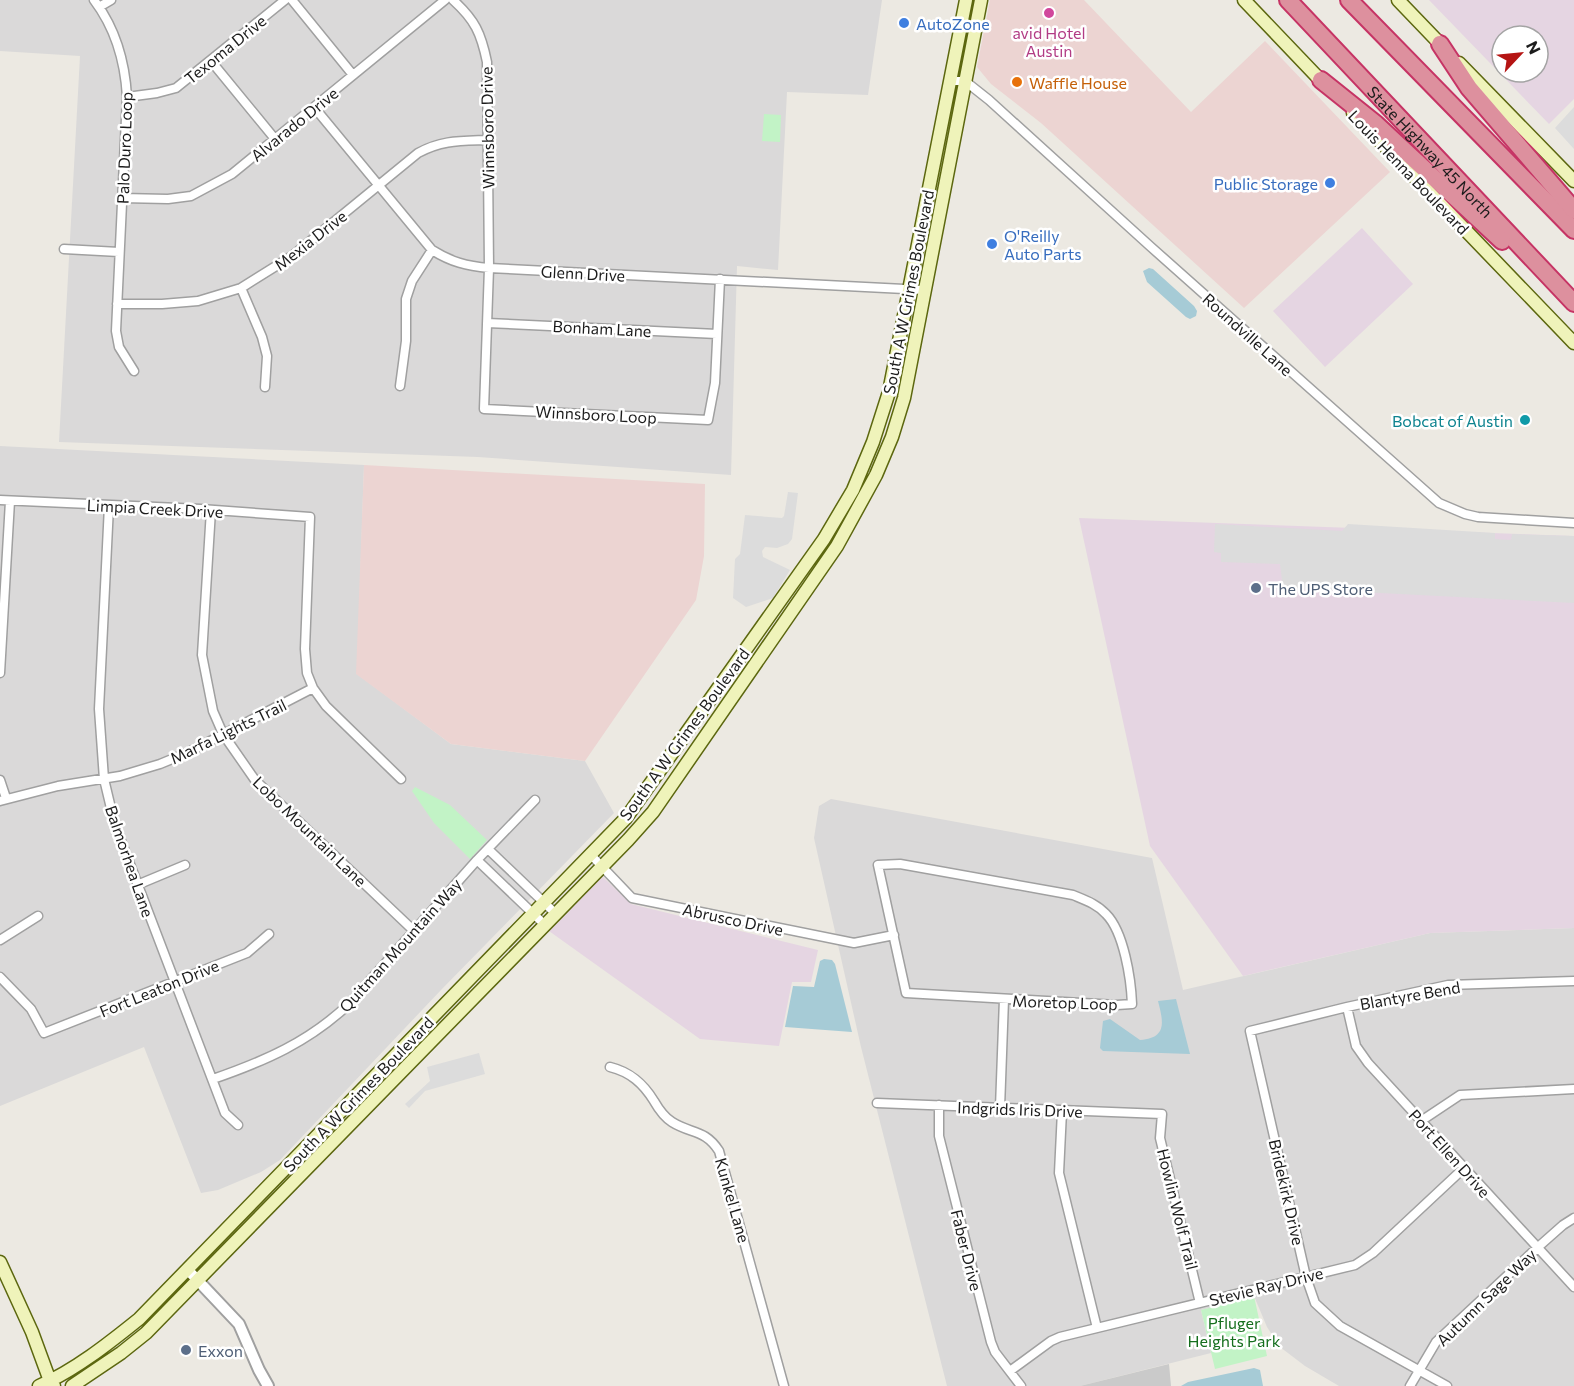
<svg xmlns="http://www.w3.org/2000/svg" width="1574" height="1386" font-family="Commissioner,sans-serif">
  <rect width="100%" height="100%" fill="#ece9e2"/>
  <path fill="#dad9d9" d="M0,0h882l-14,95 -81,-3 -9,178 -41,-4 -6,209 -253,-18 -419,-15 21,-386 -80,-5z
    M0,446l364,19 -7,209 94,70 134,17 29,52 -173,177 -161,170 -19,12 -43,18 -17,3 -57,-146 -144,59z
    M831,799l321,59 31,132 247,-57 144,-5v458h-235l-34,-20 -25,-19 -13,-20 -13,-31 -38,8 -7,4 -8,2 10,43 -131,33h-133l-86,-339 -47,-209 5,-32z"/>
  <path fill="#ecd4d2" d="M990,0h94l107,112 74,-71 125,131 -146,136 -203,-185 -50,-39 -14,-17z
    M364,465l341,19 -1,72 -8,44 -111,161 -134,-17 -95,-70z"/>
  <path fill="#e5d5e2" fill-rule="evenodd" d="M1429,0h145v99l-25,25zM1502,36h36v36h-36z
    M1362,228l51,56 -88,83 -52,-56z
    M1079,518l495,18v392l-144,5 -187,43 -93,-130z
    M602,876l29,28 187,46 -7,32h-19l-13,64 -79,-7 -151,-108z"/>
  <path fill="#cacaca" d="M1169,1364l2,22h-91z"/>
  <path fill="#c2f3c6" d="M764,114l17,1 -1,27 -18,-1z
    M415,787l35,18 37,35 -17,19 -36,-36 -22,-32z
    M1254,1296l13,60 -52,13 -14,-59 8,-2 7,-4z"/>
  <path fill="#dcdcdc" d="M1574,107v42l-19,-21z
    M788,492l10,1 -6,46 -4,5 -11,4 -12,-1 -3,4 1,6 27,13 -17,28 -27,9 -13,-9 2,-39 5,-5 5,-39 37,3 2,-2z
    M1215,524l127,7 6,-7 147,9v6l16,1 1,-6 62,2v67l-291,-15 -3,-24 -59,-2v-9l-7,-1z
    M479,1053l6,21 -60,17 -16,17 -4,-4 25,-23 -3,-14z"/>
  <path fill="#a6cbd6" d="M1149,268l4,1 41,37 3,5 -1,5 -6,3 -4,-2 -39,-35 -4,-11z
    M824,959l8,1 3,4 17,68 -67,-5 8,-41 21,1 6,-26z
    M1176,999l14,55 -87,-3 -3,-3 3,-27 7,-2 30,21c28,-2 23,-19 18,-39z
    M1254,1368l6,2 3,16h-82l7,-4z"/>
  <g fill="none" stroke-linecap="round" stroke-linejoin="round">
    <defs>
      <path id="minor" d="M94,0c22,29 31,61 33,97l-11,234 3,16 15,24
        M292,0l61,75
        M453,0c22,20 28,33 34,62l2,206 -5,141 224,11 7,-37 5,-104
        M99,7l12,-7
        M211,61l64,78
        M951,81h14l24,19 162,147 288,256 26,11 13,3 96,6
        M127,97l30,-4 19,-5 109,-88
        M314,107l118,143c19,12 35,16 57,18l435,22
        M122,198l46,1 23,-3 41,-22 213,-174
        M64,249l55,3
        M241,288l21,49 5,19 -2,31
        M117,304h45l36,-3 43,-13 51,-32 126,-103c24,-13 42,-12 69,-13
        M487,323l230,11
        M400,386l6,-45v-42l6,-18 20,-31
        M0,500l201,9 109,8 -5,132 2,24 6,15 13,18 75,73
        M109,506l-10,203 5,70 11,46 110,288 13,12
        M211,510l-9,145 11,56 10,23 32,46 158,150
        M0,673l10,-172
        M0,780l6,18
        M0,801l58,-15 62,-10 40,-12 29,-12 124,-64
        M488,849l68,65
        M590,854l42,44 222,45 40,-8
        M477,860l68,65
        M900,864l173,31c12,5 24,9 33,19 18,18 25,65 26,90l-15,1 -211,-12 -28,-128z
        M137,885l48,-20
        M0,940l38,-24
        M0,977l31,32 13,24 203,-80 22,-19
        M1347,1007l9,39 12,17 206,224
        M610,1067c20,5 33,16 44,34 4,7 10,16 18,21 19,12 33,7 47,29l65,235
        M213,1079c52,-18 96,-37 137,-76l127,-143 58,-60
        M877,1103l285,11 -2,24 40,165
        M939,1105v31l52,206 4,10 26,34
        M1000,1108l4,-109
        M1062,1111l-3,62 38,155
        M1421,1121l39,-26 114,-6
        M1010,1371l41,-30 9,-4 295,-72 18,-12 91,-85
        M1410,1386l26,-44 101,-94 26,-23 11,-7
        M1447,1386l-107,-60 -25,-23 -9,-26 -56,-246 97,-24 101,-22 126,-4"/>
      <path id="tertiary" d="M188,1270l51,54 20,46 9,16"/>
      <path id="secondary" d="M1244,0l82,86
        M1398,0l47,49
        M1459,63l115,118
        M1353,113l221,230
        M0,1262l32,70 18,49 4,5
        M39,1386c36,-16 69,-42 100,-67l487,-501 198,-279 29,-49 20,-48 16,-50 77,-392
        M72,1386l49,-33 25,-20 482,-493 25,-28 184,-266 39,-71 16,-38 12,-39 77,-398"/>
      <g id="motorway">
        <path id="s1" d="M1288,0l286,303"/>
        <path d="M1349,0l225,230"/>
        <path d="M1440,44l29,44 105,122"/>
        <path d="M1321,80l55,44 126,117"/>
      </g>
    </defs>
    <use href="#minor" stroke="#a0a0a0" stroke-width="11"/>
    <use href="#tertiary" stroke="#a0a0a0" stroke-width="14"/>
    <use href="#secondary" stroke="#5c670f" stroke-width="15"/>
    <use href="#motorway" stroke="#c63465" stroke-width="20"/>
    <use href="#minor" stroke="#fff" stroke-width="8"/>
    <use href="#tertiary" stroke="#fff" stroke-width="10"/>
    <use href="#secondary" stroke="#eff3ba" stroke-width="12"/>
    <use href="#motorway" stroke="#dd909e" stroke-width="16"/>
  </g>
  <circle fill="#d1479c" stroke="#fff" stroke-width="2" cx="1049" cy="13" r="6"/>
  <g fill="#3f7fe0" stroke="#fff" stroke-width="2">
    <circle cx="904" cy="23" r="6"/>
    <circle cx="1330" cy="183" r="6"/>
    <circle cx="992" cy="244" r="6"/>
  </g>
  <circle fill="#e8710a" stroke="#fff" stroke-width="2" cx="1017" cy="82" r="6"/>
  <circle fill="#0f9aa8" stroke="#fff" stroke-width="2" cx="1525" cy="420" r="6"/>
  <g fill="#5c6f8a" stroke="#fff" stroke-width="2">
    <circle cx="1256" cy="588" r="6"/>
    <circle cx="186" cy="1350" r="6"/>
  </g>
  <g text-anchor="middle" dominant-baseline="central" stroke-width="5" stroke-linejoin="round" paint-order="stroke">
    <g font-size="16" fill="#366cbe" stroke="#fff" text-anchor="start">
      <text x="916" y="23">AutoZone</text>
      <text x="1318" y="183" text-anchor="end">Public Storage</text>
      <text x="1004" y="235">O'Reilly<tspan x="1004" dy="18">Auto Parts</tspan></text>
    </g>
    <g font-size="16" fill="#b23c85" stroke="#fff">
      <text x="1049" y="32">avid Hotel<tspan x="1049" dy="18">Austin</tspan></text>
    </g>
    <g font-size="16" fill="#1c1c1c" stroke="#fff">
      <text transform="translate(225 49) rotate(-39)">Texoma Drive</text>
      <text transform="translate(294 124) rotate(-39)">Alvarado Drive</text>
      <text transform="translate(487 128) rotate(-91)">Winnsboro Drive</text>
      <text transform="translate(124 148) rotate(-88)">Palo Duro Loop</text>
      <text stroke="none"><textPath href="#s1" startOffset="208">State Highway 45 North</textPath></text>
      <text transform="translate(1409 172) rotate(46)">Louis Henna Boulevard</text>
      <text transform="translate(310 240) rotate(-38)">Mexia Drive</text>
      <text transform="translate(583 273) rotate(3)">Glenn Drive</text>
      <text transform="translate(908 292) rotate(-79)">South A W Grimes Boulevard</text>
      <text transform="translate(602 328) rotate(3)">Bonham Lane</text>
      <text transform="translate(1248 334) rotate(42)">Roundville Lane</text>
      <text transform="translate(596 414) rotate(3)">Winnsboro Loop</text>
      <text transform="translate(155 508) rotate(3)">Limpia Creek Drive</text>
      <text transform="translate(228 731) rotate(-26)">Marfa Lights Trail</text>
      <text transform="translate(684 734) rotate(-54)">South A W Grimes Boulevard</text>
      <text transform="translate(310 831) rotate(44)">Lobo Mountain Lane</text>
      <text transform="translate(130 861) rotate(71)">Balmorhea Lane</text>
      <text transform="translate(733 919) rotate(12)">Abrusco Drive</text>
      <text transform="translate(400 945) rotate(-48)">Quitman Mountain Way</text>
      <text transform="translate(159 988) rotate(-22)">Fort Leaton Drive</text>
      <text transform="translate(1410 995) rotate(-10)">Blantyre Bend</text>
      <text transform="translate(1065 1002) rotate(2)">Moretop Loop</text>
      <text transform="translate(358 1094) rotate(-46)">South A W Grimes Boulevard</text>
      <text transform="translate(1020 1109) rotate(2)">Indgrids Iris Drive</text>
      <text transform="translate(1450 1153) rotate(48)">Port Ellen Drive</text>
      <text transform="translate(1287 1192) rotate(77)">Bridekirk Drive</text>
      <text transform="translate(733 1200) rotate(74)">Kunkel Lane</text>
      <text transform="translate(1178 1209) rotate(76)">Howlin Wolf Trail</text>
      <text transform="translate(967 1250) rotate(76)">Faber Drive</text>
      <text transform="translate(1266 1286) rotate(-14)">Stevie Ray Drive</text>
      <text transform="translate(1486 1297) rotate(-44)">Autumn Sage Way</text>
    </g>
    <g font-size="16" fill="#c56008" stroke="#fff" text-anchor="start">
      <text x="1029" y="82">Waffle House</text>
    </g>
    <g font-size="16" fill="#0d838f" stroke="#fff" text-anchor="end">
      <text x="1513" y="420">Bobcat of Austin</text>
    </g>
    <g font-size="16" fill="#4e5e75" stroke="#fff" text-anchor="start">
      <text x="1268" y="588">The UPS Store</text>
      <text x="198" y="1350">Exxon</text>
    </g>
    <g font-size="16" fill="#156e1d" stroke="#fff">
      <text x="1234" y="1322">Pfluger<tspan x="1234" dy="18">Heights Park</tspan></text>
    </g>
  </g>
  <g transform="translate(1520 54) rotate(64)"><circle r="28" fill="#ffffff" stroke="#a4a4a4" stroke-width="1.5"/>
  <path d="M0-4.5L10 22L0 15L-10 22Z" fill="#b51413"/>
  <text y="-9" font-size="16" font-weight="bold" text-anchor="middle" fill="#1c1c1c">N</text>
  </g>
</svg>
